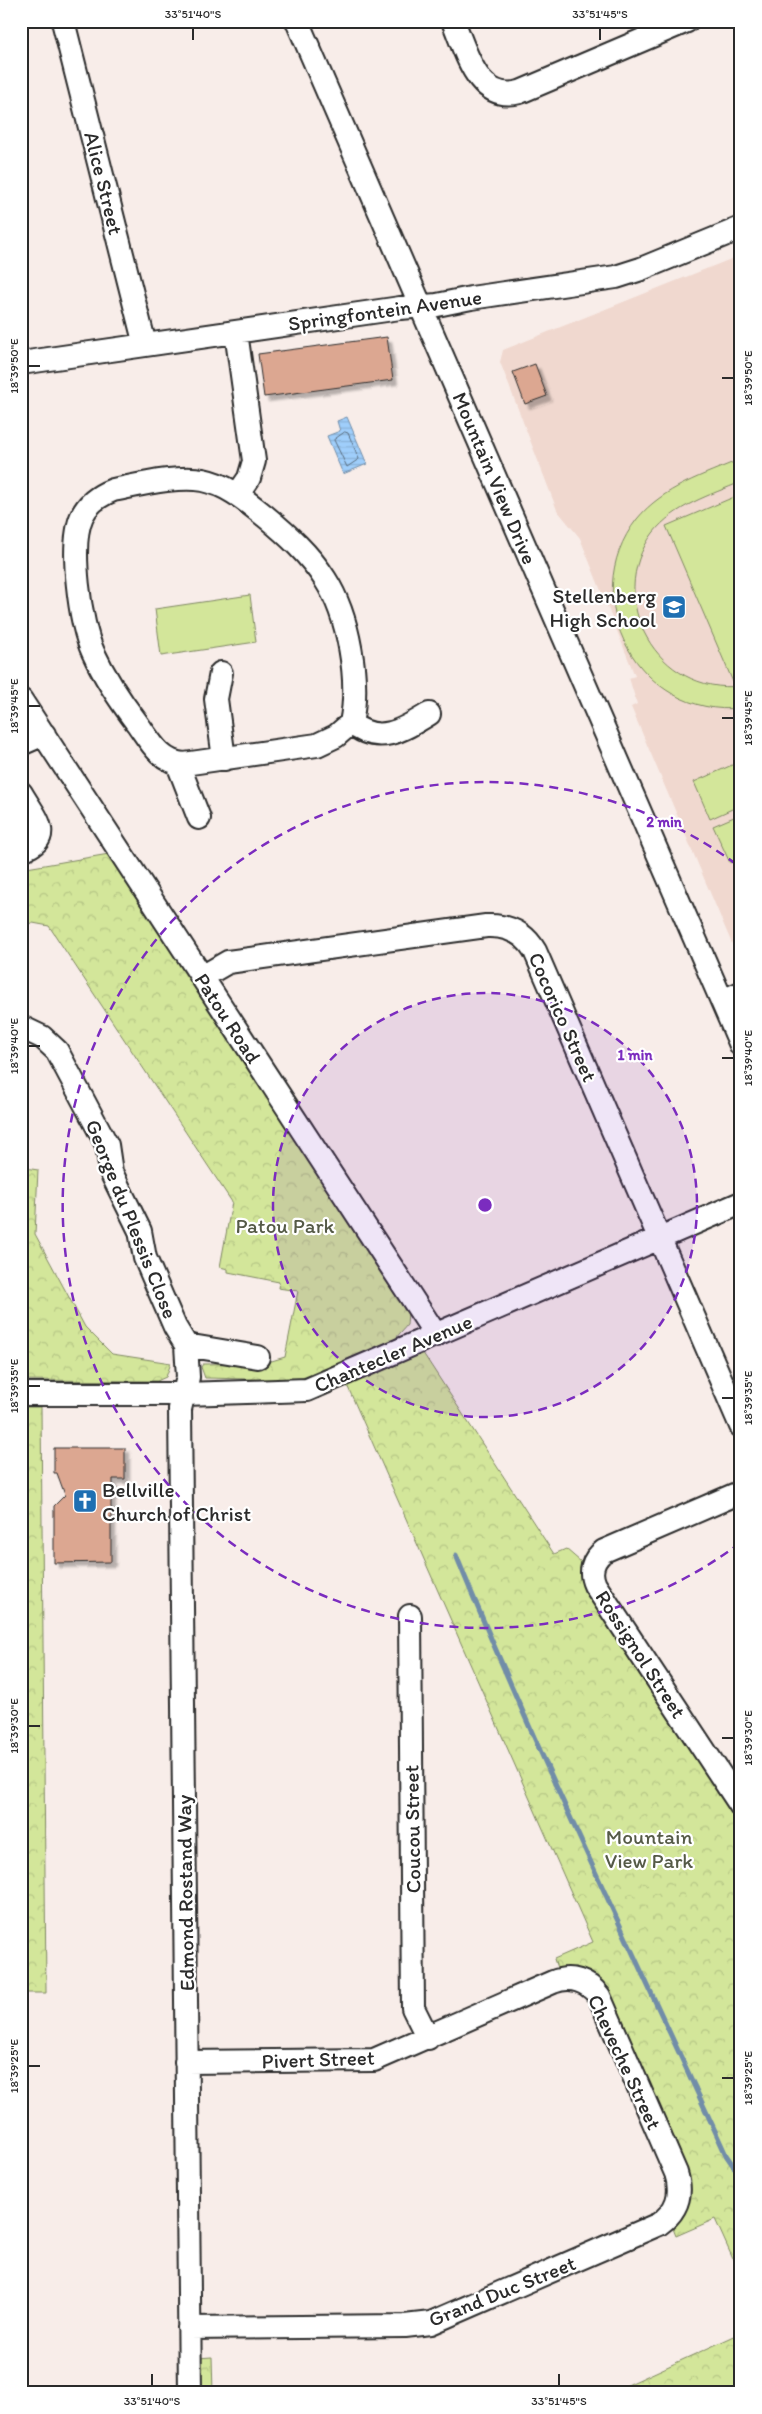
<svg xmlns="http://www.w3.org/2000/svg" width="762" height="2414" font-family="Itim,sans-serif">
  <defs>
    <pattern id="park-crowns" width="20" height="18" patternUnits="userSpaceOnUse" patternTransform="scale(1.25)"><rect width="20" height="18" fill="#d3e69a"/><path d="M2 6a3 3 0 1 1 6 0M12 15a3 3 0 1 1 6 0" fill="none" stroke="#b5c585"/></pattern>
    <pattern id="water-rules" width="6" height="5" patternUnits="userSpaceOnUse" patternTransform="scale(1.25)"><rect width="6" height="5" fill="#9fcefb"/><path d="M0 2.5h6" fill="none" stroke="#89b1d7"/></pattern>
    <filter id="shadow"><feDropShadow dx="4.5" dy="4.5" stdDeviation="1" flood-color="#0004"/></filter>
  </defs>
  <rect width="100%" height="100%" fill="#f8ede9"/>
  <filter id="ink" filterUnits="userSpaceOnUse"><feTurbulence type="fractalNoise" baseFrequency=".02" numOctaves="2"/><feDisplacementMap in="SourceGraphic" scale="10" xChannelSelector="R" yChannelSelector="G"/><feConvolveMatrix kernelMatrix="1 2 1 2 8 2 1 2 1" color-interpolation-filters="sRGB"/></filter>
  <g filter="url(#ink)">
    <path fill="#f0d8cf" d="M741,255v710l-110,-258 6,-3 -8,-26 6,-2 -55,-138 -23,-28 -57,-148 3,-12z"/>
    <path fill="#d3e69a" stroke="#7f8862" d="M741,459v23c-31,13 -67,24 -88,51 -50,66 5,163 88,153v22c-101,11 -167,-109 -104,-189 26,-32 67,-44 104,-60z
      M741,494v185l-8,3 -67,-156z
      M250,595l6,47 -95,14 -6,-47z
      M741,761v44l-31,14 -16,-37z
      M741,814v43l-11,6 -17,-37z"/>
    <path fill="url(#park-crowns)" stroke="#7f8862" d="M109,854l299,458 -1,13 -12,14 -86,38 -17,3 -87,-2 -4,-11 2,-3 62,-1 20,-6 13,-66 -20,-3 1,-6 -51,-10v-3l-8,-2 12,-65 -183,-276 -16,-3 -12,2v-56z
      M21,1160l4,8 13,2 -3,64 50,93 27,27 59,9 -5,14 -9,4 -136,-1z
      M423,1353l131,201 12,-5 15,13 -1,12 3,11 158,239v453l-26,-58 -39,17 -4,-10 13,-18 -96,-234 -16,-6h-16l-3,-9 39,-17 -246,-557z
      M21,1407h20l5,586h-25z
      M741,2333v60h-131z
      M212,2357l1,36h-15l-1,-35z"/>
    <path fill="url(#water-rules)" stroke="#718da8" d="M347,417l20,47 -24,10 -16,-38 13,-5 -3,-10z"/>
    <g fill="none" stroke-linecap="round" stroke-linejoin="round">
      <path stroke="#596c7e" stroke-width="1" d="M345,432l3,1 11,26 -12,8 -13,-27z"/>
      <path stroke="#718da8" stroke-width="5" d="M456,1555c83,203 179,400 270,600l15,22"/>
    </g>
    <path fill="#dca791" stroke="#2b2b2b" filter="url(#shadow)" d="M387,337l6,43 -129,17 -6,-43z
      M535,364l12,32 -22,8 -12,-32z
      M54,1448h71v31h-12v16h-2v67l-57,1v-57l11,-11 -8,-22h-3z"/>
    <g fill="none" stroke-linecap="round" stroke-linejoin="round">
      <defs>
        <path id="minor" d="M63,21l82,324
          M297,21l444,1024
          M453,21c13,30 24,82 67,71l167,-71
          M236,332l18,129 -5,17 -11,16
          M21,363l379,-55 37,-3 34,-7 145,-21 25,-8 100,-41
          M221,673l-5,26 8,60
          M21,700l415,635
          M351,723l-15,13 -19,9 -133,19c-24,-2 -34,-23 -47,-41 -16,-21 -33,-47 -44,-71 -13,-28 -24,-108 -11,-136 6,-13 18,-21 31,-26 26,-5 65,-15 90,-10 25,5 43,21 62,36 23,19 44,38 60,63 24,37 35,102 26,144 27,23 52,7 78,-9
          M21,744l23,-10
          M178,764l21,54
          M21,793c13,23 36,45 0,57
          M202,977l26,-15 258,-36c21,-1 38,6 49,25l206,475
          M722,1001l19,-8
          M21,1027l21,10 15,14 50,94 4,27 29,59 5,27 30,69 11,18 2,32 -8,32 10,984
          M186,1345l72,12
          M21,1394h163l123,-4 434,-187
          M741,1492l-137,59c-12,9 -15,21 -9,34l146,221
          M410,1616l3,392 15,30
          M186,2062l188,-2 179,-78c18,-7 35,-1 46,14l77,177c7,22 1,38 -17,51l-228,99 -26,3 -216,2"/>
      </defs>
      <use href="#minor" stroke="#2b2b2b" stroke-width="26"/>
      <use href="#minor" stroke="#fff" stroke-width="22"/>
    </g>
  </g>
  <path fill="none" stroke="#2b2b2b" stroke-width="2" d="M193,40v-12M600,40v-12M28,366h12M722,378h12M28,706h12M722,718h12M28,1046h12M722,1058h12M28,1386h12M722,1398h12M28,1726h12M722,1738h12M28,2066h12M722,2078h12M152,2386v-12M559,2386v-12"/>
  <circle cx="485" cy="1205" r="212" fill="#7b2cbf" fill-opacity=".12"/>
  <g fill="none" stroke="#7b2cbf" stroke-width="2.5" stroke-dasharray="9 6">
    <circle cx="485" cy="1205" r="212"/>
    <path d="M740 1543A423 423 0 1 1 740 867"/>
  </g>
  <defs>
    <symbol id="school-square" viewBox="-11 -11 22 22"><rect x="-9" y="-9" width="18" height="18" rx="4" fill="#1f6fb2" stroke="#fff"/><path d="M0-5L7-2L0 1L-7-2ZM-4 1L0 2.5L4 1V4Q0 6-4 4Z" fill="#fff"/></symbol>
    <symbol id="church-square" viewBox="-11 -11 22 22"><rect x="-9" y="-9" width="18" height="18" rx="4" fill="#1f6fb2" stroke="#fff"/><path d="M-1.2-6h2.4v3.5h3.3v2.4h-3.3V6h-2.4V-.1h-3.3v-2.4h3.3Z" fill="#fff"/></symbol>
  </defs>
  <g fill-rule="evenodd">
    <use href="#school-square" x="660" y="593" width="28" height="28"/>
    <use href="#church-square" x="71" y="1487" width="28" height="28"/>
  </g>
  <g text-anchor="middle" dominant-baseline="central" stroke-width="4.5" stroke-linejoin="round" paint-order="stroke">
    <g font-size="21" fill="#2b2b2b" stroke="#fff">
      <text transform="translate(104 183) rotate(76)">Alice Street</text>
      <text transform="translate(385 310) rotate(-8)">Springfontein Avenue</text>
      <text transform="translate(495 478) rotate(67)">Mountain View Drive</text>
      <text transform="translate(563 1017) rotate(66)">Cocorico Street</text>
      <text transform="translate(228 1018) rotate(57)">Patou Road</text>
      <text transform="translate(132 1219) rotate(68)">George du Plessis Close</text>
      <text transform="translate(393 1353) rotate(-23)">Chantecler Avenue</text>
      <text transform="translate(641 1654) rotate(57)">Rossignol Street</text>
      <text transform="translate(412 1829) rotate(-91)">Coucou Street</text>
      <text transform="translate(185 1893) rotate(-91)">Edmond Rostand Way</text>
      <text transform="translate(318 2059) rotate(-2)">Pivert Street</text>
      <text transform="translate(625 2062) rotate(65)">Cheveche Street</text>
      <text transform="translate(502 2291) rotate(-22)">Grand Duc Street</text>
    </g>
    <g font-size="21" fill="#2b2b2b" stroke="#fff" text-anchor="end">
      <text x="656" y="595">Stellenberg<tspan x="656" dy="24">High School</tspan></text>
      <text x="102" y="1489" text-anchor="start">Bellville<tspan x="102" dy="24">Church of Christ</tspan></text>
    </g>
    <g font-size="21" fill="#555a47" stroke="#fff">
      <text x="285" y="1225">Patou Park</text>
      <text x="649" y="1836">Mountain<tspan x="649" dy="24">View Park</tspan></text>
    </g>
  </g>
  <circle cx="485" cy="1205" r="8" fill="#7b2cbf" stroke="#fff" stroke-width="2.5"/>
  <g font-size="15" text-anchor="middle" font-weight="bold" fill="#7b2cbf" stroke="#fff" stroke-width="4.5" stroke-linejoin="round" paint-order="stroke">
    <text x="664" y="827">2 min</text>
    <text x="635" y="1060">1 min</text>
  </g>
  <rect width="762" height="2414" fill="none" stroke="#fff" stroke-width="55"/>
  <rect x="28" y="28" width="706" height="2358" fill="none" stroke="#2b2b2b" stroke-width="2"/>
  <g font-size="12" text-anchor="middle" fill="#2b2b2b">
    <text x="193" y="18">33°51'40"S</text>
    <text x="600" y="18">33°51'45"S</text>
    <text transform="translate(14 366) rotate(-90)" y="4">18°39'50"E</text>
    <text transform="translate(748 378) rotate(-90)" y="4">18°39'50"E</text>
    <text transform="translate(14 706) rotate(-90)" y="4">18°39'45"E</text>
    <text transform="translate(748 718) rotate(-90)" y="4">18°39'45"E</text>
    <text transform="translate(14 1046) rotate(-90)" y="4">18°39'40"E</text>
    <text transform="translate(748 1058) rotate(-90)" y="4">18°39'40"E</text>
    <text transform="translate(14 1386) rotate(-90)" y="4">18°39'35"E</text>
    <text transform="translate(748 1398) rotate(-90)" y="4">18°39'35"E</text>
    <text transform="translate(14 1726) rotate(-90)" y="4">18°39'30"E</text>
    <text transform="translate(748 1738) rotate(-90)" y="4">18°39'30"E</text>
    <text transform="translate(14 2066) rotate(-90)" y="4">18°39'25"E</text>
    <text transform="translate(748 2078) rotate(-90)" y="4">18°39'25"E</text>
    <text x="152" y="2405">33°51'40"S</text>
    <text x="559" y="2405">33°51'45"S</text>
  </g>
</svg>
